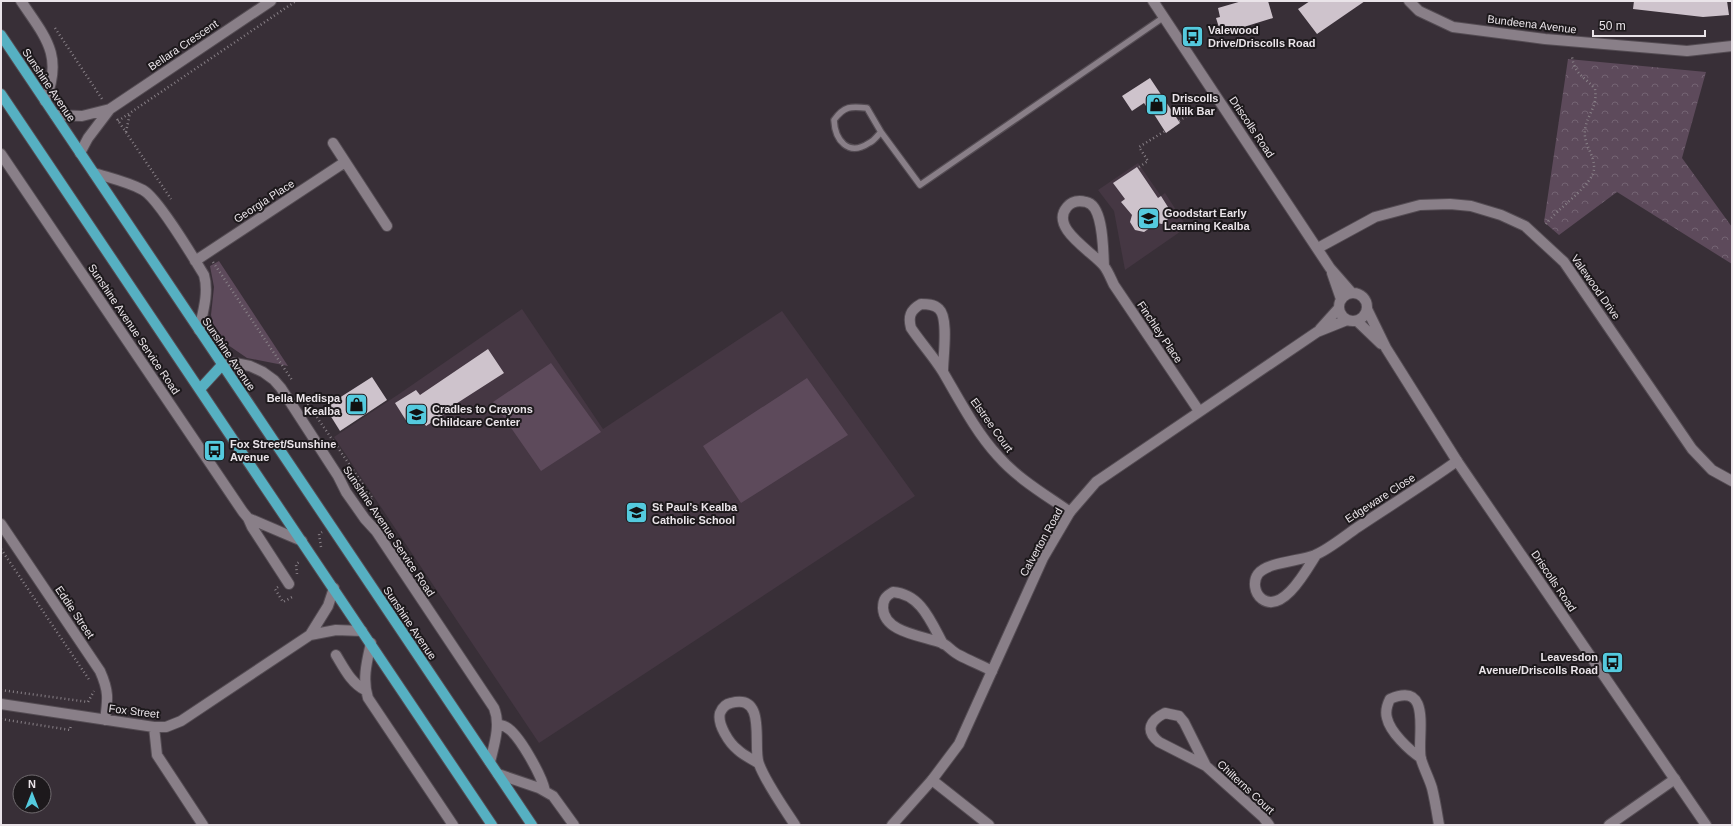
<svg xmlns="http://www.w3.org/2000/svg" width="1733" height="826" font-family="Helvetica,sans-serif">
  <defs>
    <pattern id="park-crowns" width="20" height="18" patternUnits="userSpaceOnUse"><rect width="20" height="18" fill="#5d4a5b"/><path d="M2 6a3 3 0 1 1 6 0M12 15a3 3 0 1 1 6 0" fill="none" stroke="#746473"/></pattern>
  </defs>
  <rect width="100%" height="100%" fill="#382f37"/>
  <path fill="#453743" d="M1138,163l23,33 4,-3 22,34 -62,43 -11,-59 -16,-21z
    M522,309l81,120 179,-118 133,185 -376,247 -205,-306 65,-43z"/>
  <path fill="#5d4a5b" d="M219,261l69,105 -41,-8 -19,-13 -15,-21 -2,-9 3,-28 -4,-21z
    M551,363l50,69 -60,39 -48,-69z
    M807,378l41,57 -107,68 -38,-57z"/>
  <path fill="url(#park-crowns)" d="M1568,59l138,13 -24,86 50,69v37l-115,-72 -58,43 -15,-13z"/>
  <path fill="#cec3cc" d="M1242,1h26l5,17 -52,16 -5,-16 4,-1 -2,-9z
    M1310,1h55l-48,33 -19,-25z
    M1634,1h93l2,14 -26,2 -70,-8z
    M1150,78l30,45 -14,10 -16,-25 -2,1 -4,-6 -12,8 -10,-15z
    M1137,167l21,31 3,-2 12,19 -11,9 -5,-1 -13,9 -9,-2 -5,-8 2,-7 -11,-13 4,-3 -12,-16z
    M488,349l16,24 -53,34 1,2 -26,17 -7,-11 -12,7 -12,-19 21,-13 4,5z
    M372,377l15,23 -47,31 -15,-24z"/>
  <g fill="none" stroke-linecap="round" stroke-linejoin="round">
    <defs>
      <path id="lane" d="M881,132c-4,4 -7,9 -12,11 -21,14 -34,-3 -35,-23 10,-14 17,-14 33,-12l14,24 39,53 244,-168"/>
      <path id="street" d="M21,1c24,36 43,54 24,100
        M1409,1l10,10 34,16 92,12 142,12 45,-5
        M55,115l27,1 28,-7 161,-108
        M333,143l54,83
        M80,153l8,-15 22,-29
        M1,154l242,358 5,6 54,23
        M94,173c16,5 34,9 49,17 15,8 50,67 61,85 5,17 -1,37 -5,55
        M1318,248l57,-31 45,-12 30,-1 21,2 30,9 24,11 39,36 128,187 20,21 20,11
        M195,261l150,-99
        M1104,266c-1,-14 0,-61 -18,-64 -8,-2 -14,-1 -19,5 -18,21 26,45 37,59 4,5 7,13 10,19l85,126
        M222,365l13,-2 15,3 13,6 11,8 7,8 57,88 8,16 19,27 11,12 118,177c7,17 0,37 -4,54
        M943,371c0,-14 6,-53 -4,-62 -5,-5 -12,-5 -18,-5 -11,6 -13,13 -10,24 10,15 23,29 32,44 17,29 33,60 55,84 20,23 48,39 72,56
        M248,518l4,9 37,57
        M1,524l99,147c9,20 8,28 5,49
        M1316,555c-9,14 -33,59 -54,44 -8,-6 -9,-18 -4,-25 9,-12 43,-13 57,-19 13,-5 31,-20 43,-28 33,-22 67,-43 99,-66
        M310,635l26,-5 26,1
        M371,643c-4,18 -9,36 -3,55l85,127
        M943,644c-12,-22 -22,-50 -50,-52 -7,4 -10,7 -10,16 1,26 44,28 61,36 5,3 9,8 15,11 11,6 22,10 33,16
        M336,655c8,13 15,28 29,35
        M1,704l153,23h12l15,-6 129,-86 18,-29 6,-18
        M497,724c3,1 6,1 9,3 13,7 36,49 39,64
        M154,727l3,28 46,70
        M1421,758c-12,-8 -31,-26 -34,-40 -2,-7 0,-13 3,-19 44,-19 26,40 31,60 3,10 8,19 11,29 3,12 5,25 7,37
        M758,763c-6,-4 -15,-8 -20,-13 -9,-7 -21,-26 -18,-37 2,-5 6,-9 11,-10 37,-10 21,44 28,61 7,19 25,44 36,61
        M1206,766l-22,-44 -5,-6 -14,-3c-14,7 -21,17 -6,29l47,24 57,51 6,8
        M498,774l41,14 14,8 21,29
        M932,780l57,45
        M1609,825l66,-46"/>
      <path id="secondary" d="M1153,1l177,267 21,24
        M1332,273l9,26
        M1339 307a14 14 0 1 1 28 0a14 14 0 1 1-28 0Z
        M1367,309l19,39 71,113 249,364
        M1357,321l24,23
        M1320,329l18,-20
        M892,825l40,-45 27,-36 84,-186 27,-46 26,-30 221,-150 30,-12"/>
      <path id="primary" d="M1,35l531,790
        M1,94l491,731
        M200,389l22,-24"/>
    </defs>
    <use href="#lane" stroke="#544c53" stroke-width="8"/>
    <use href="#street" stroke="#544c53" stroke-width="12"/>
    <use href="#secondary" stroke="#544c53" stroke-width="12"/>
    <use href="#primary" stroke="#544c53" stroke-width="12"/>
    <path stroke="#888087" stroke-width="2.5" stroke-dasharray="1 3" stroke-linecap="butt" d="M55,28l47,71
      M117,119l54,80
      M118,121l178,-120
      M1179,121l21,-14
      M126,132l4,-19
      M1139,167l9,-6 -9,-14 26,-16
      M1546,224c11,-15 47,-39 48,-55 1,-14 -11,-25 -9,-39 2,-16 13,-23 10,-41 -11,-13 -20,-14 -23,-32
      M213,262l79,118
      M301,394l72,105 -5,3
      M321,547l-2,-13 3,-2
      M1,549l89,132
      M297,574l-1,-10 5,-3
      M278,587l-3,2 8,13 11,-6
      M1,690l87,12 6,-11
      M1,719l69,11 1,-5"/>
    <use href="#lane" stroke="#897f88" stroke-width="5.5"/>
    <use href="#street" stroke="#897f88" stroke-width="10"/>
    <use href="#secondary" stroke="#897f88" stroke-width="10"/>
    <use href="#primary" stroke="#56b0c2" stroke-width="10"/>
  </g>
  <defs>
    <symbol id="bus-square" viewBox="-11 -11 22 22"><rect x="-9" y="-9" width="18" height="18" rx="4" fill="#54cade" stroke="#1d191c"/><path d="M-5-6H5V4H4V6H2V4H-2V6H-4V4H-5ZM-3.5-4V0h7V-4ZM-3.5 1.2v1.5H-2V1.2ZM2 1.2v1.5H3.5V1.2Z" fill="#111"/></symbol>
    <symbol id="shop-square" viewBox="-11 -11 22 22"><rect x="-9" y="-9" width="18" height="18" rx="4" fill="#54cade" stroke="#1d191c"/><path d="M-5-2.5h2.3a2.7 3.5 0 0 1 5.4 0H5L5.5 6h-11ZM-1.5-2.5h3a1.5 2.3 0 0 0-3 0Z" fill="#111"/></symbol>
    <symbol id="school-square" viewBox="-11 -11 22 22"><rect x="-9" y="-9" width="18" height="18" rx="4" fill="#54cade" stroke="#1d191c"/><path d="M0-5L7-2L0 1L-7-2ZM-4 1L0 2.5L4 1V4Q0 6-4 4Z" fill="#111"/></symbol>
  </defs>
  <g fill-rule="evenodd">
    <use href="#bus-square" x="1180" y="24" width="25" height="25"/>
    <use href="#shop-square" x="1144" y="92" width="25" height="25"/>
    <use href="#school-square" x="1136" y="206" width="25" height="25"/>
    <use href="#shop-square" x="344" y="392" width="25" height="25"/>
    <use href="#school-square" x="404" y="402" width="25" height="25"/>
    <use href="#bus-square" x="202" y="438" width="25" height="25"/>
    <use href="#school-square" x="624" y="500" width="25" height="25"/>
    <use href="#bus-square" x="1600" y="650" width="25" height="25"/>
  </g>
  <g text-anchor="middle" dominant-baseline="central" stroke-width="4" stroke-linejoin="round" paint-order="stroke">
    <g font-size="11" fill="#eae4e9" stroke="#1d191c">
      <text transform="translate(1532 24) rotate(7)">Bundeena Avenue</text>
      <text transform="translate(183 45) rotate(-34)">Bellara Crescent</text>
      <text transform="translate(49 85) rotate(56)">Sunshine Avenue</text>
      <text transform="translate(1252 127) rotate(56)">Driscolls Road</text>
      <text transform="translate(264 201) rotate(-33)">Georgia Place</text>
      <text transform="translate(1596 287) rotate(55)">Valewood Drive</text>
      <text transform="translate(134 329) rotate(56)">Sunshine Avenue Service Road</text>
      <text transform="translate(1160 332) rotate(56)">Finchley Place</text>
      <text transform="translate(229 354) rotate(56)">Sunshine Avenue</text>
      <text transform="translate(992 425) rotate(54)">Elstree Court</text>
      <text transform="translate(1380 498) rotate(-33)">Edgeware Close</text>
      <text transform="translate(389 531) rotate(56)">Sunshine Avenue Service Road</text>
      <text transform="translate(1041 542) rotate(-61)">Calverton Road</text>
      <text transform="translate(1554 581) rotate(56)">Driscolls Road</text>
      <text transform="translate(75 612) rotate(56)">Eddie Street</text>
      <text transform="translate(410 623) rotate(56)">Sunshine Avenue</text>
      <text transform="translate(134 711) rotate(7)">Fox Street</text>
      <text transform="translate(1246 787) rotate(43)">Chilterns Court</text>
    </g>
    <g font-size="11" font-weight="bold" fill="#eae4e9" stroke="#1d191c" text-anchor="start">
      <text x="1208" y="30">Valewood<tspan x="1208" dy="13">Drive/Driscolls Road</tspan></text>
      <text x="1172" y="98">Driscolls<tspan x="1172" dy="13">Milk Bar</tspan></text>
      <text x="1164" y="213">Goodstart Early<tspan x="1164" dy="13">Learning Kealba</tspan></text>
      <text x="340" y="398" text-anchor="end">Bella Medispa<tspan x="340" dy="13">Kealba</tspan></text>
      <text x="432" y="409">Cradles to Crayons<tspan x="432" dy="13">Childcare Center</tspan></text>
      <text x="230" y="444">Fox Street/Sunshine<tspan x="230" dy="13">Avenue</tspan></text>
      <text x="652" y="507">St Paul’s Kealba<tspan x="652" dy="13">Catholic School</tspan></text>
      <text x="1598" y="657" text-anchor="end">Leavesdon<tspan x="1598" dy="13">Avenue/Driscolls Road</tspan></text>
    </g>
  </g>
  <rect width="1733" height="826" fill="none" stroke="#eae4e9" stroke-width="4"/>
  <g transform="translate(32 794)"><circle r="19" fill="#1d191c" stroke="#6f6a6e"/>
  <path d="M0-3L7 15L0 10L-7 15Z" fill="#54cade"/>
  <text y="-6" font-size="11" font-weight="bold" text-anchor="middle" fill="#eae4e9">N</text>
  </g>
  <path d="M1593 30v6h112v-6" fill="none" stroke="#eae4e9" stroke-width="2"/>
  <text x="1599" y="30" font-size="12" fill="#eae4e9" stroke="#1d191c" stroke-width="3" paint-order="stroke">50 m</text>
</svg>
